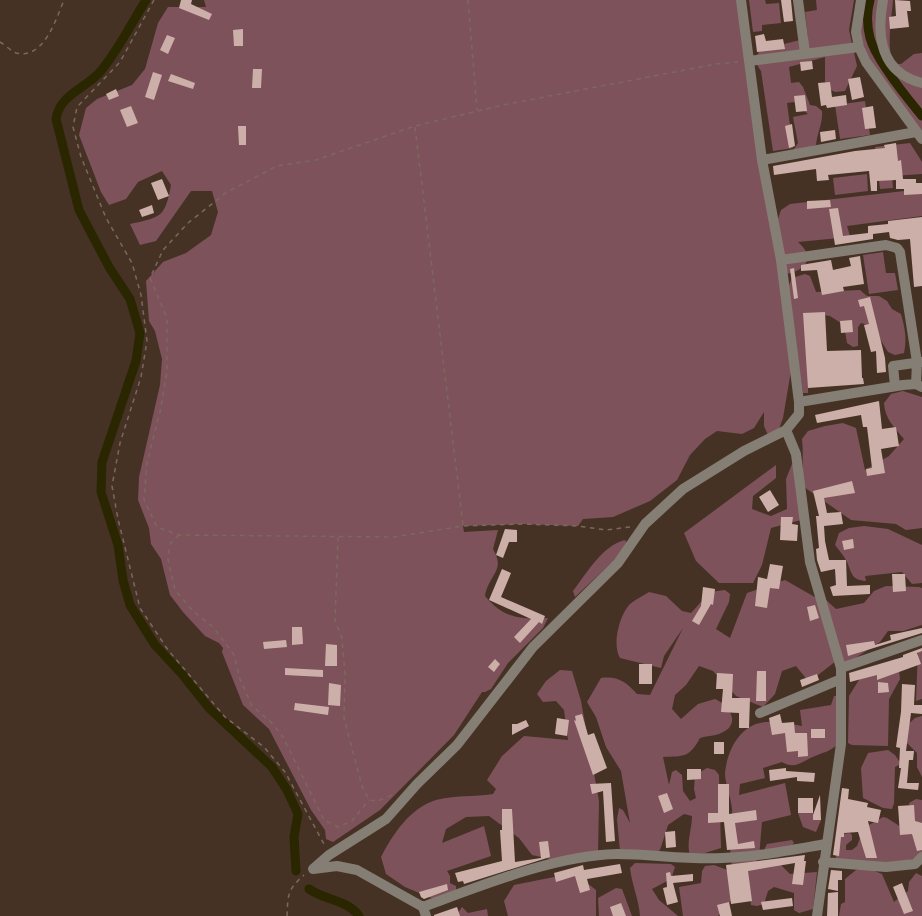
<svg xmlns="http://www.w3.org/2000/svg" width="922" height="916" font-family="Inter,sans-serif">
  <rect width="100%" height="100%" fill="#463225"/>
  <path fill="#7e525b" d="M204,0h541l47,365 -9,53 -5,14 -10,3 -4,-9v-14l-10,16 -12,6 -25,-3 -12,8 -15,16 -13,25 -27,21 -37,16 -30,2 -5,7 -55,-2 -60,2 1,6 34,-2 -5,19c13,22 -4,25 -8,47 19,23 35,23 63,22l-5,10 -35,35 -17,26 -6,3h-3l-28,43 -74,75 -47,32 -7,-3 -1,-9 -14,-20 -42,-81 -26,-24 -21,-53 1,-4 -4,-5 -14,-7 -22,-24 -13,-17 -9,-36 -10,-15 -2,-16 -11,-28 1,-23 21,-92 2,-26 -7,-28 -6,-10 -3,-40 17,-19 23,-9 25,-18 7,-23 -6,-21h-21l-35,50 -16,4 -10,-21c32,-7 35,-7 41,-39l-9,-14 -24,11 -12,17 -17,6 -8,-13 -22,-57 7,-27 11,-9 35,-14 13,-16 13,-46 10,-16h38z
    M749,0h16l1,4 13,-1 2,20 -19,2v6l-9,1z
    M816,0h38l-5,30 8,36 -12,25 -10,1 -10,-5v-30l-36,10 2,16 8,-1 4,5 7,18 6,1 6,5c1,12 -5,22 -6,34l-24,7 6,-9 -5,-26 15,-3 -14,-12 -7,1 6,45 -20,3 -12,-80c-6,-8 -6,-13 -1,-21l48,-12 -3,-26 12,-2z
    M866,0h27c-1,16 -8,52 2,64h6l13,-10 8,-1v81c-17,-24 -59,-73 -61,-101 0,-11 3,-22 5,-33z
    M865,101l5,34 -30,4 -5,-34z
    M910,143l12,19v12l-30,2 1,12 -13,1 -5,-42z
    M867,174l1,17 -33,4 -2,-17z
    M922,189v27l-75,10 3,10 -1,1 -51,5c18,16 8,28 -12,32l-8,-55 3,-9 9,-6z
    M883,252l3,21h9l3,17 -29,4 -6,-39z
    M805,274l5,2 6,16 44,-2 7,6h12l8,5 5,8 9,5c4,15 6,24 3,39l-9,2 -7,-3 -16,-26 -11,-3 -3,4v19l-5,1 -6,-4 -3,-18 -14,-9 -22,-3v80h-5l-16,-103 5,-12z
    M903,391l19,6v131l-16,2 -10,-6 -45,-4 -47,-33c-3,-16 0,-32 -2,-48l6,-8 17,-5 18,-3 13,5 9,42 24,-14 15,-17c-10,-12 -19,-20 -20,-36l7,-9z
    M792,464l6,2 3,54 -30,8 -9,37 -9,18h-34l-23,-22 -12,-28 92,-68v13l-23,18 -1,13 19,7 16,-7 -1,-30z
    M864,526l24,3 34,16v38l-10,1 -10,-12 -37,4 1,5c-15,-1 -14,-8 -19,-19 -3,-6 -8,-12 -12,-17l4,-12 10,-5z
    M625,540l2,3 -3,8 -49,46 -2,-6c13,-17 30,-46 52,-51z
    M785,580l35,20 16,61 -27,21 -13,-16 -14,5 -7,23 -12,13 -27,-11 -23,-25 -14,-5 -13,19 -11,10 -3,14 9,10 17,-15 17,-5c16,7 27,27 4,35 -6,2 -13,2 -19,4 -11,20 -16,18 -37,19l6,28 3,-13 4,-2 6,5 1,16 7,10 6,-3 -2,-9 1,-14 12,-7 8,2 4,5 2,73 -16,5 -15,2c-4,-12 2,-26 2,-39l-8,-2 -16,11 -8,25 -5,3 -35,-2 -3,-32 2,-11 4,2 7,13 -9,-52 -15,-24 -10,-30 -9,-15 14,-24c17,-2 25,4 36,16l13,1 33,-67 -19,28 -3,12 -41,-10c-8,-14 -1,-41 9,-53 5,-5 14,-9 20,-13l17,4 16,15 9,2 19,-21 15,-2 5,4 -1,8 -13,27 14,9 17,-45z
    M886,586l33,1 3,1v37l-19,6h-15l-8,11 -37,24 -18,-67 11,10 28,-6 10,-12z
    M922,649v50l-6,2 2,-51z
    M560,670l12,1 9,30 18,100 -1,52 -39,8 -27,-6 -13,-17 -30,-22 -23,1 -20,12 -4,14 42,-17 7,30 -44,15 3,5v7l6,3v6l-20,8 -31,-13 -19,-13 -5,-17c12,-23 29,-49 55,-57 18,-5 38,-3 57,-6l3,-5 -9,-9 15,-24 22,-20 44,4 -4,-30 -8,-9 -13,1 -6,-8 9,-13z
    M865,670h34l1,9 -11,20 -1,47 -36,-1 -4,-2 1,-47z
    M834,696h3v49c-8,7 -13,7 -22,11 -13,5 -19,14 -33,6l-19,6 2,10 -25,6 -1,11 46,-12 6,32 -29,7 -3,35 -4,6 -21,3 -5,-6c3,-17 4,-34 3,-51 -1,-12 -7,-25 -7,-36 2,-20 12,-42 31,-49 14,-5 32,0 46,2l-2,-16 31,-5z
    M922,716v61l-5,-10v-14l-15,-15 1,-9 12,-11z
    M888,750l7,5 6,9 -6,3 -1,36 -2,6 -9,-1 -20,-10 -2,-30 7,-15z
    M916,799l6,1v54c-22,16 -60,7 -86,5l-1,-13 6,-12 9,-1 2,2v5l-6,5v5h6l5,-4 7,-18 19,-11 4,1 17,11 6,-17 -1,-9z
    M798,813h15v7h8l-5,12 -13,-5z
    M792,840l2,3 -3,3 -27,4 3,-6z
    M778,862l12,12 27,-2 -4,37 -14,4 -5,-3v-17l-20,-6 -6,4 -4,13 -7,2 -6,-1 -5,-35z
    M635,863l36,1 4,3 -4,12 -19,10 7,11 19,16h-38c-1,-16 -8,-31 -10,-48z
    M714,865l16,6 3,27 -15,18h-35l-4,-29 22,-4 1,-12 3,-5z
    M867,868l15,6 12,28 14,-11 1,-9 7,-9 6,3v40h-83l2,-12 4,-2v-23l11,-9z
    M574,873l22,17v26h-88l-4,-15 10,-16z
    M616,888l6,1 10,27h-33l-1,-18z
    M462,907l6,6 19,-4 1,7h-32z"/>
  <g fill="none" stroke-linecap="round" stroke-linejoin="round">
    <path stroke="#292600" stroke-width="9" d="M146,0c-15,24 -28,51 -46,72 -15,17 -40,22 -44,47l23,91 30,57 21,32 10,34 -4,28 -34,101 -1,30 17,53 5,35 7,25 25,40 26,28 28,35 63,59 15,23 11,24 -4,23 2,34
      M870,0c-3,11 -3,26 0,38 6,22 37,60 52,78
      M309,889c15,11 39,11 50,27"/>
  </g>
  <path fill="#cdafa9" d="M181,0h11l-1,4 21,10 -3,6 -30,-12z
    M781,0h10l2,21 -9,1z
    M895,0l15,1 1,10h-4l2,16 -19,2 -1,-12 7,-1z
    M243,29v17h-9l-1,-16z
    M764,34l2,7 17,-2 2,10 -28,3 -2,-16z
    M167,35l8,3 -7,16 -8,-4z
    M812,61l1,8 -12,2 -1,-9z
    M253,69h9l-1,19h-9z
    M153,72l9,3 -8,25 -9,-3z
    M171,74l24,9 -2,6 -25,-8z
    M860,77l4,20 -12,3 -4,-21z
    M830,82l2,15 14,-2 1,10 -20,3 -1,-3 -5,1 -3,-23z
    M116,89l3,7 -10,4 -3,-6z
    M805,95l2,16 -11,1 -2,-16z
    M131,106l7,17 -11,4 -7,-17z
    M873,106l3,22 -11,1 -3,-21z
    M792,124l3,22 -6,2 -4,-22z
    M238,126h8v19h-7z
    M835,130l1,9 -15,3 -1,-10z
    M896,143l2,18 3,-1 2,19h13v4h6v11l-18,1v-6h-8v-9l-19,1v10h-6l-2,-20 -41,4 1,5 -12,1 -1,-12 -42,6 -1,-9 82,-15 30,-3 -1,-3z
    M162,179l7,17 -11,4 -7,-17z
    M830,200l1,7 -24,2v-8z
    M152,205l2,8 -12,4 -3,-7z
    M838,208l5,28 25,-3v-7l20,-2v-3l34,-4v69l-8,1 -4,-48 -12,1 -8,-2 -1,-6 -16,2v5l-38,6 -6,-36z
    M860,256l4,28 -21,3 1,4 -22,4 -5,-25 -16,1v-6l30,-5 2,10 18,-4 -2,-8z
    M794,268l4,30 -4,1 -4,-30z
    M870,297l15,61 1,14 -9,1 -1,-22 -5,1 -7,-27 5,-1 -5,-18 -4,1 -2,-7z
    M825,312l2,39 34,-1 1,28h1l1,6 -56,4 -5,-75z
    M852,320l1,12 -12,1 -1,-12z
    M879,401l3,28 14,-2 3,19 -18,3 4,24 -18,3 -1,-7 6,-1 -5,-41h-4l-2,-12 -44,8 -2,-8z
    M852,481l3,12 -31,5 3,15 14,-1 2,12 -19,2 1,15 4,19h17l1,26 23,-1v9l-37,2 -3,-9 6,-2 -1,-16 -14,3 -4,-12 -1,-11 3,-1 -3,-32h3l-6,-25z
    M770,490l9,15 -11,7 -9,-15z
    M781,517h12l-1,7 6,1 -1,16 -17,-1z
    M505,529l12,1v12h-8l-6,16 -7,-3z
    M853,539l1,9 -10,2 -2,-9z
    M770,564l13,2 -4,23 -9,-1 -3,20 -12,-2 3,-29 9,2z
    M502,569l9,4 -10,24 44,19 -3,8 -3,-2 -19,21 -6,-6 17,-18 -42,-19z
    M892,574h13l1,17 -13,1z
    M703,587l12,2 -2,16 -2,-1 -12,21 -7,-4 9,-15z
    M815,605l4,13 -9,3 -3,-14z
    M292,627h10l1,17 -11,1z
    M922,628v5l-74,23 -2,-11 28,-4 1,4 16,-5 -1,-5z
    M286,640l1,7 -23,2 -1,-7z
    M326,644l11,1v21h-12z
    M922,648v3l-5,2 4,11 -44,16v-5l-27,7 -1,-9 54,-16v-2z
    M495,659l5,5 -6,8 -6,-5z
    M639,664h13v20h-13z
    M285,668l38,2v7l-38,-2z
    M757,671h9v30h-10z
    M717,673l16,1 -1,24h18l-1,30h-10v-15l-18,-1 2,-23h-7z
    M817,674l2,6 -17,7 -2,-7z
    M878,682l10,1 1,9 -11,1z
    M329,683l12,2 -1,21 -12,-1z
    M902,684l13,1 -1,20h8v9l-11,-1 -5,38h8l-1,9h-4l-2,23h12l-1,7 -20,-2 3,-20h-2l1,-20 -4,-1 5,-35z
    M295,703l34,4 -1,8 -34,-5z
    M582,714l6,21 6,-2 13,35 -14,7 -19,-55 2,1 -1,-5z
    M780,714l2,9 12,-1 1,11h12l1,23 -10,1v-6l-11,1 -2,-19 -13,2 -3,-17z
    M557,718l12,2 -2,16 -12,-2z
    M526,720l3,6 -17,9v-11h5z
    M811,729h14v9h-14z
    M714,742h10v12h-10z
    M786,768v3l29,2 -1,9 -17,-1v-4l-27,4 -1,-11z
    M687,769h14v10l-14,1z
    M611,783l4,58 -9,1 -3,-51 -11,3 -2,-10z
    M718,784h11v30l27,-4 1,10 -22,3 3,21 16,-3 1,7 -28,2 -3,-28 -16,1v-10h10z
    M842,788l7,1 -1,10 20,4 -1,4 14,3 -3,13 -10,-2 9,37h-11l-8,-26 -14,1v4h-3l-2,19 -6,-1z
    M667,793l6,16 -9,4 -6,-17z
    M820,795l1,25h-8v-5z
    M798,798h15v15h-15z
    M914,805l1,16 7,2v27l-5,1 -5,-17 -12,1 -2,-29z
    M502,809h10l3,53 26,-4 -2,-16 9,-1 2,16 -86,27 -1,-3 -5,1 -3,-9 47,-12 -2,-31h2z
    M675,831l1,16 -10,1 -1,-16z
    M805,855l-1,6h2l-3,24 -11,-1 3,-21 -47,8 4,30 -21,3 -5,-39z
    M620,864l2,9 -35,6 3,11 -10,3 -5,-17 -19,6 -2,-9 29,-8 1,5z
    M831,870l11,1v9h-4v11l-10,-2z
    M670,872l1,4 22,-2v7l-20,2 5,19 -11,3 -4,-17 4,-1 -1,-14z
    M902,883l11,28 -9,3 -11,-27z
    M447,884l1,6 -24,9 -3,-2 -2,-5z
    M838,892v24h-11l1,-23z
    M792,898l1,8 -30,4 -2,-8z
    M729,902l3,14h-12l-3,-11z
    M621,903l5,13h-13l-3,-9z
    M457,907l3,9h-26v-1z"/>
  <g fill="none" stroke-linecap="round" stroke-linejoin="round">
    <path stroke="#7b695e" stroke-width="1.5" stroke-dasharray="4.5 4.5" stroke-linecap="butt" d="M154,0l-34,62 -43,45 -4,20 8,30 25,61 26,45 9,32 6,46 -6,36 -21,66 -8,43 6,33 22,89 28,42 57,67 39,30 21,25 40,74
      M468,0l9,110
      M0,42c5,3 11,9 16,11 28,7 40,-34 48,-53
      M415,127l48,398
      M630,527l-24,3 -28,-4 -55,-2 -60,2 -69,11 -215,-2 -22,-8 -13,-27 3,-38 13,-50 7,-40v-54l-17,-40 13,-28 25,-27 39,-31 50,-26 39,-6 99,-34 88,-21 213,-41 22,-2
      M179,535l-9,9 -2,15 7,31 18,21 20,16 21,28 6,24 12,27 19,16 12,15 41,83 14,7 14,-6 17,-21
      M338,537l-3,84 7,17 3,36 -1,44 18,68 7,14 9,1 16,-7
      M287,916c1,-21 0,-26 17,-41"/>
    <path stroke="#847e74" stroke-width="10" d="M741,0l21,160 19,100 18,142v12l-13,16 10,24 14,108 31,106v76l-24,172
      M798,0l7,53
      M883,0c-7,37 -2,73 39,83
      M859,47l-3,-15 5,-32
      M749,61l110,-14 7,15 56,77
      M762,160l154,-28
      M781,260l105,-15 11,3 3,4 17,110 -1,22
      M895,386l-2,-20 29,-4
      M799,402l104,-17 13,-1 6,3
      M841,668l81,-28
      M760,713l81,-34
      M823,862l63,5 29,-3 7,-7
      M423,907l-66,-37 -20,-4 -24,3 16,-14 57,-36 31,-35 40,-39 76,-98 85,-84 27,-39 38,-35 61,-38 42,-21
      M426,916l-3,-9c57,-21 133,-52 194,-53 35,0 70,6 105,4 35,-1 69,-8 104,-14"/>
  </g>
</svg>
